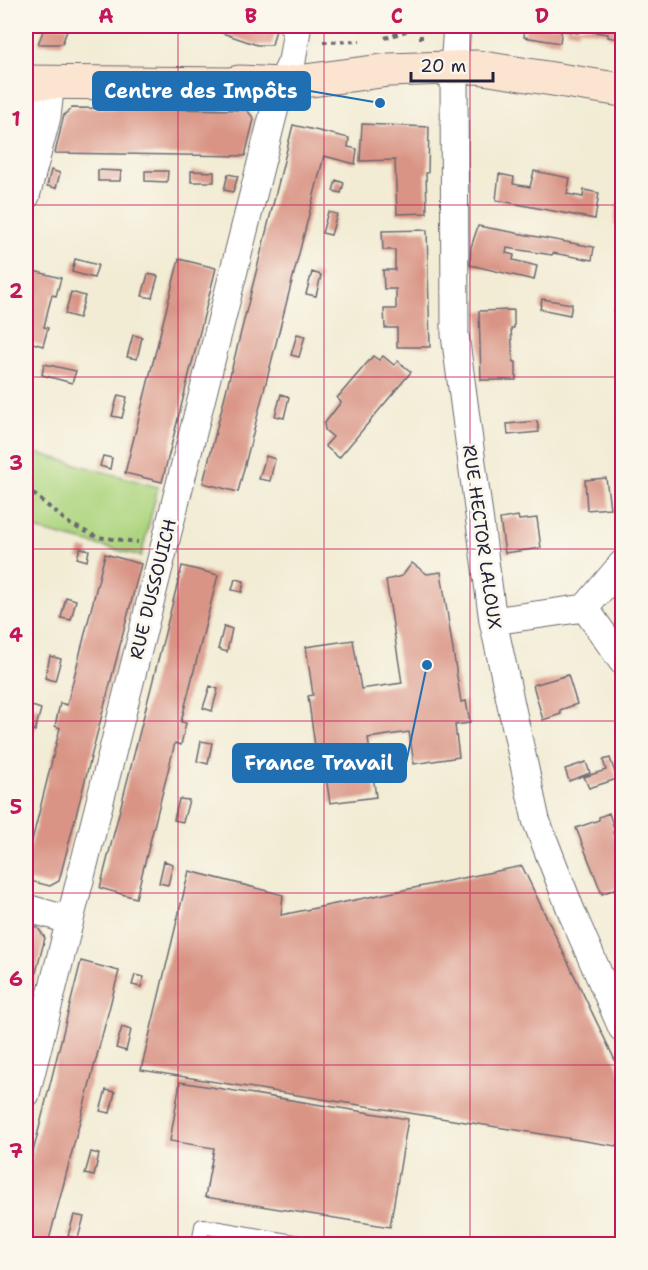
<svg xmlns="http://www.w3.org/2000/svg" width="648" height="1270" font-family="'Shantell Sans',sans-serif">
  <rect width="100%" height="100%" fill="#fbf7ec"/>
  <filter id="ink" filterUnits="userSpaceOnUse"><feTurbulence type="fractalNoise" baseFrequency=".0167" numOctaves="2"/><feDisplacementMap in="SourceGraphic" scale="12" xChannelSelector="R" yChannelSelector="G"/><feConvolveMatrix kernelMatrix="1 2 1 2 8 2 1 2 1" color-interpolation-filters="sRGB"/></filter>
  <filter id="wash" filterUnits="userSpaceOnUse"><feTurbulence type="fractalNoise" baseFrequency=".008" numOctaves="4" result="noise"/><feDisplacementMap in="SourceGraphic" scale="24" xChannelSelector="R" yChannelSelector="G"/><feGaussianBlur stdDeviation="1.35" result="paint"/><feColorMatrix in="noise" values="0 0 0 0 0 0 0 0 0 0 0 0 0 0 0 0 0 1.4 0 .05"/><feComposite in="paint" operator="in"/></filter>
  <g filter="url(#wash)">
    <rect width="100%" height="100%" fill="#f2ecd4"/>
    <path fill="#add57f" stroke="#687c5d" stroke-width="1.5" d="M26,450l132,37 -17,69 -115,-29z"/>
    <g id="blocks">
      <path fill="#d99485" d="M45,26h24l-7,18h-24z
        M202,26h64l10,3 -4,16h-15z
        M525,26h97v10h-1l-2,3 -11,-2v-3l-14,-2 -15,-3 -1,4 -11,-2v-3l-5,-1 -2,16 -36,-6z
        M72,108l175,2 7,9 -9,37 -190,-3 9,-38z
        M362,124l67,3 -1,46h-2l1,40 -30,1 -2,-54 -35,1z
        M293,125l56,13 -1,9 9,2 -2,15 -31,-8 -86,336 -35,-9z
        M51,170l9,3 -4,15 -9,-2z
        M98,170l23,1 -1,10h-22z
        M145,171h23l-1,11 -22,-1z
        M191,171l23,1v10h-23z
        M534,171l36,7 -3,16 16,3 1,-7 15,3 -4,26 -99,-19 3,-26 15,3 -1,7 17,3z
        M228,174l10,2 -5,16 -9,-2z
        M336,180l8,3 -3,10 -8,-2z
        M617,203l5,1v23l-8,-2z
        M328,212l9,2 -6,21 -9,-2z
        M478,226l116,21 -2,13 -39,-7 -1,2 -45,-7 -1,5 8,2 -1,5 24,6 -3,14 -64,-15 1,-18z
        M427,230l3,117h-33v-19h-12l-1,-19h12v-20h-12l-1,-19h12v-20h-12l-1,-19z
        M75,259l23,6 -4,13 -22,-6z
        M179,259l37,9 -54,214 -37,-9z
        M26,269l35,9 -5,18 -4,-1 -4,15 -4,17 4,1 -5,18 -17,-5z
        M312,272l9,3 -5,21 -10,-2z
        M148,274l10,2 -6,22 -10,-2z
        M71,292l14,4 -6,22 -14,-4z
        M542,299l30,5 -2,11 -30,-6z
        M616,301l6,1v13l-8,-2z
        M514,310v18h-3l2,34h3v18h-35l-2,-69z
        M297,334l8,2 -6,21 -8,-2z
        M133,335l9,2 -5,22 -10,-2z
        M373,356l6,4 4,-4 11,9 4,-4 13,11 -72,86 -14,-12 8,-9 -8,-7 -1,-6 17,-22 -4,-4z
        M44,364l32,7 -4,12 -30,-8z
        M281,394l8,3 -5,21 -9,-2z
        M118,395l9,2 -5,21 -10,-2z
        M537,421l2,11 -31,3 -1,-11z
        M103,456l9,2 -2,11 -10,-3z
        M266,456l9,3 -5,22 -11,-2z
        M606,478l4,30 -23,2 -2,-30z
        M518,516l1,4 18,-2 4,30 -36,5 -5,-34z
        M80,548l9,2 -2,11 -10,-3z
        M105,554l36,10 -82,317 -9,5 -24,-6v-15l34,-137 -5,-2 5,-23 7,2z
        M412,563l15,11 14,-2 20,130 5,-1 4,22 -15,2 4,32 -45,7 -5,-32 -41,6 8,59 -46,6 -9,-58 -6,1 -7,-50 5,-1 -7,-48 47,-7 8,49 41,-6 -16,-103 16,-4z
        M182,566l36,9 -37,147 5,1 -5,22 -6,-2 -39,155 -36,-10z
        M235,579l9,2 -2,11 -10,-2z
        M66,597l10,3 -5,20 -10,-2z
        M224,626l8,3 -5,23 -9,-3z
        M50,656l11,3 -6,22 -10,-3z
        M568,675l9,29 -17,6 1,4 -18,6 -10,-35z
        M210,686l8,3 -6,22 -9,-3z
        M32,706l9,3 -6,22 -9,-3z
        M201,741l11,2 -4,21 -11,-3z
        M610,758l7,21 -28,9 -5,-11 22,-7 -3,-10z
        M586,762l4,11 -21,8 -4,-12z
        M26,771l6,2 -6,24z
        M179,799l10,1 -6,22 -9,-2z
        M609,813l6,18 -2,1 9,24v30l-20,8 -26,-66 23,-8v-3z
        M164,861l9,3 -5,21 -9,-2z
        M522,866l100,209v64l-6,7 -475,-76 48,-199 94,24 -2,20z
        M26,925l12,3 7,10 -19,73z
        M81,961l38,10 -71,273h-22v-64z
        M135,975l9,2 -3,10 -9,-2z
        M122,1027l9,3 -5,21 -10,-3z
        M180,1082l228,37 -18,108 -185,-30 9,-49 -44,-7z
        M106,1090l9,2 -5,21 -10,-2z
        M91,1152l8,2 -5,22 -9,-2z
        M74,1215l10,2 -6,21 -10,-2z"/>
    </g>
  </g>
  <g filter="url(#ink)">
    <use href="#blocks" fill-opacity="0" stroke="#6b6971" stroke-width="1.5"/>
    <g fill="none" stroke-linecap="round" stroke-linejoin="round">
      <defs>
        <path id="lane" d="M199,1244l3,-18 103,18"/>
        <path id="street" d="M457,26l-3,42 1,267 38,286 43,199 36,93 50,115
          M26,196l21,-79 4,-35
          M585,608l37,-44
          M493,621l92,-13 37,53
          M26,908l43,12
          M26,1094l255,-1010 11,-23 5,-31 -4,-4"/>
        <path id="secondary" d="M26,82l204,2 9,-2 42,2 108,-14 88,-3 145,23"/>
      </defs>
      <use href="#lane" stroke="#6b6971" stroke-width="16"/>
      <use href="#street" stroke="#6b6971" stroke-width="29"/>
      <use href="#secondary" stroke="#6b6971" stroke-width="35"/>
      <path stroke="#6b6971" stroke-width="4" stroke-dasharray="4.5 4.5" stroke-linecap="butt" d="M421,26v13
        M385,38l36,-12h8
        M323,42l37,-1
        M26,488l44,36 27,13 41,5"/>
      <use href="#lane" stroke="#fff" stroke-width="14"/>
      <use href="#street" stroke="#fff" stroke-width="27"/>
      <use href="#secondary" stroke="#fce5d0" stroke-width="33"/>
    </g>
  </g>
  <path fill="none" stroke="#c2185b" stroke-width="1.5" stroke-opacity="0.55" d="M178,26v1218M324,26v1218M470,26v1218M26,205h596M26,377h596M26,549h596M26,721h596M26,893h596M26,1065h596"/>
  <g text-anchor="middle" dominant-baseline="central" stroke-width="6" stroke-linejoin="round" paint-order="stroke">
    <g font-size="18" fill="#22223b" stroke="#fbf7ec">
      <text transform="translate(482 537) rotate(82)">RUE HECTOR LALOUX</text>
      <text transform="translate(153 589) rotate(-76)">RUE DUSSOUICH</text>
    </g>
  </g>
  <path fill="none" stroke="#1f6fb2" stroke-width="2" d="M380 103L310 91M427 665L406 763"/>
  <g fill="#1f6fb2" stroke="#fbf7ec" stroke-width="2">
    <circle cx="380" cy="103" r="6"/>
    <circle cx="427" cy="665" r="6"/>
  </g>
  <g fill="#1f6fb2" stroke="#1f6fb2" stroke-width="2">
    <rect x="93" y="72" width="217" height="38" rx="6"/>
    <rect x="233" y="744" width="173" height="38" rx="6"/>
  </g>
  <g font-size="20" text-anchor="middle" font-weight="bold" fill="#fff">
    <text x="201" y="98">Centre des Impôts</text>
    <text x="319" y="770">France Travail</text>
  </g>
  <rect width="648" height="1270" fill="none" stroke="#fbf7ec" stroke-width="66"/>
  <path d="M411 72v9h82v-9" fill="none" stroke="#22223b" stroke-width="3"/>
  <text x="420" y="72" font-size="18" fill="#22223b" stroke="#fbf7ec" stroke-width="4.5" paint-order="stroke">20 m</text>
  <rect x="33" y="33" width="582" height="1204" fill="none" stroke="#c2185b" stroke-width="2"/>
  <g font-size="20" text-anchor="middle" font-weight="bold" fill="#c2185b">
    <text x="106" y="23">A</text>
    <text x="251" y="23">B</text>
    <text x="397" y="23">C</text>
    <text x="542" y="23">D</text>
    <text x="16" y="126">1</text>
    <text x="16" y="298">2</text>
    <text x="16" y="470">3</text>
    <text x="16" y="642">4</text>
    <text x="16" y="814">5</text>
    <text x="16" y="986">6</text>
    <text x="16" y="1158">7</text>
  </g>
</svg>
